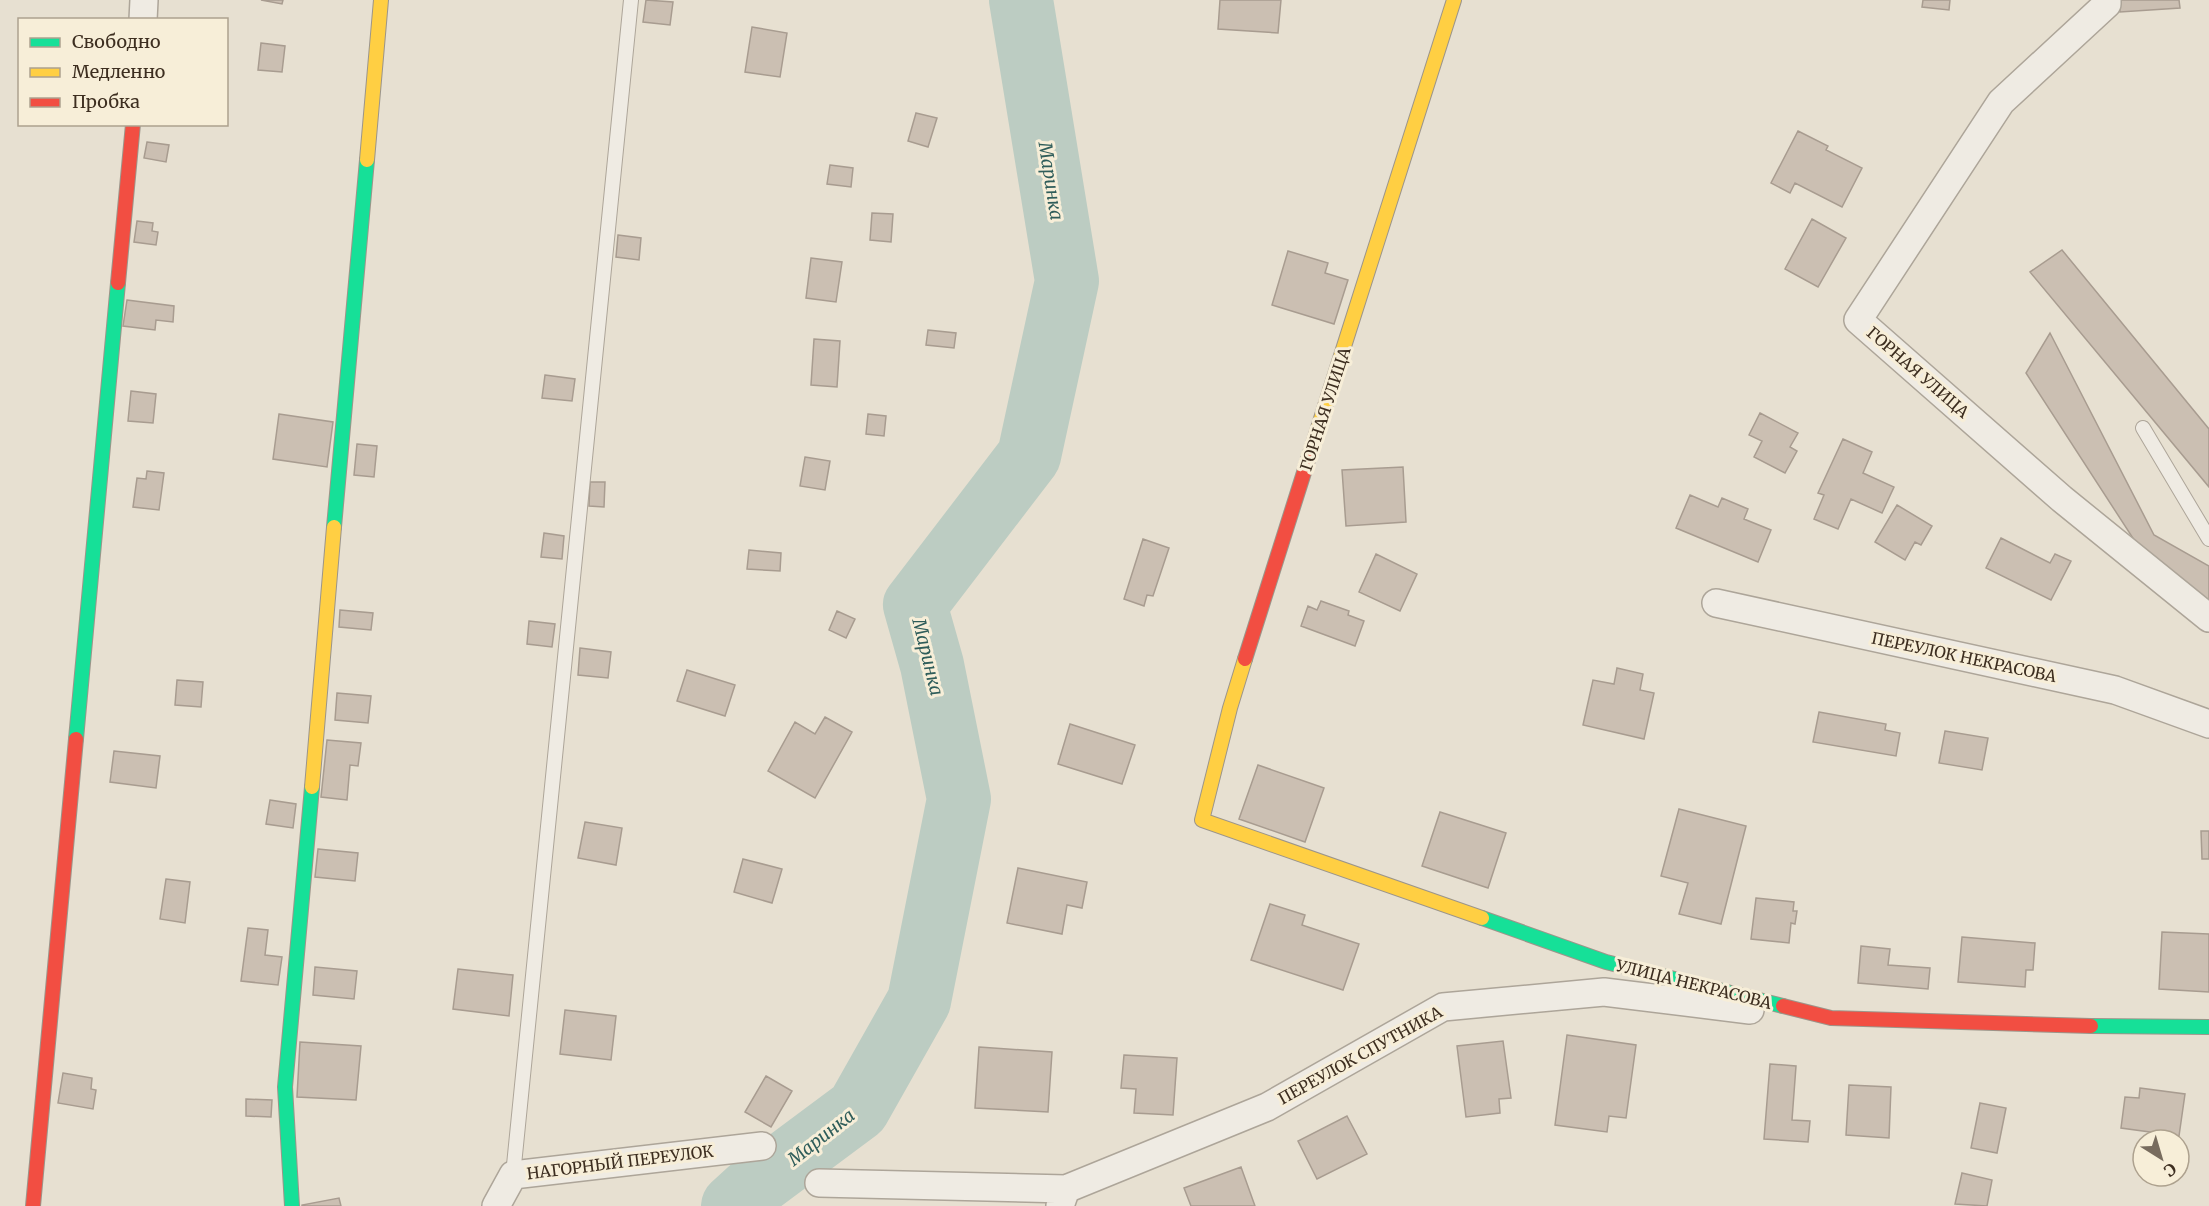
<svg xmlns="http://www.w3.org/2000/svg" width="2209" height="1206" font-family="Merriweather,serif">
  <rect width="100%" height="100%" fill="#e7e0d1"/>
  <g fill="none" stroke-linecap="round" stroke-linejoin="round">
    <path stroke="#bcccc2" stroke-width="64" d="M733,1206l23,-21 102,-76 61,-108 40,-202 -27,-134 -17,-60 114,-149 38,-175 -46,-281"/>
  </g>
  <path fill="#cbbfb2" stroke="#a89c90" stroke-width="1.5" d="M261,0h22l-1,4z
    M646,0l27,2 -3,23 -27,-3z
    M1220,0h61l-3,33 -60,-4z
    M1923,0h27l-1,10 -27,-3z
    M2119,0h60l1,8 -60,4z
    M752,27l35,6 -7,44 -35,-5z
    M261,43l24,3 -3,26 -24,-2z
    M916,113l21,5 -9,29 -20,-6z
    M1798,131l30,15 -2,4 36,18 -20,39 -47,-24 -5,10 -19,-10z
    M147,142l22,3 -3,17 -22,-4z
    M830,165l23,3 -2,19 -24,-3z
    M872,213l21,1 -2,28 -21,-2z
    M1812,219l34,19 -28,49 -33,-18z
    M137,221l16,2 -1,8 6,1 -2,13 -22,-3z
    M618,235l23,3 -2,22 -23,-3z
    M2062,250l147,179v58l-179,-215z
    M1288,251l40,12 -3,10 23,7 -14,44 -62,-19z
    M811,258l31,4 -6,40 -30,-4z
    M127,300l47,6 -1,16 -17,-2 -1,10 -32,-4z
    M928,330l28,3 -2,15 -28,-3z
    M2050,333l104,202 55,31v36l-60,-39 -123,-190z
    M814,339l26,2 -3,46 -26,-2z
    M545,375l30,4 -3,22 -30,-3z
    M131,391l25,3 -3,29 -25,-2z
    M1760,413l38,20 -8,14 7,4 -12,22 -31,-16 8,-16 -13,-6z
    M279,414l54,8 -6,45 -54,-8z
    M868,414l18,2 -2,20 -18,-2z
    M1843,439l29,13 -9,21 31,14 -12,26 -31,-14 -13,30 -24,-10 10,-24 -6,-2z
    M357,444l20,2 -3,31 -20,-2z
    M805,457l25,4 -5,29 -25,-4z
    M1403,467l3,55 -60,4 -4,-56z
    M147,471l17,2 -5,37 -26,-3 4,-29 9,1z
    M590,482h15l-1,25 -15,-1z
    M1690,495l28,12 4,-9 26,11 -4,10 27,11 -13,32 -82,-34z
    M1897,505l35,21 -11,19 -6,-3 -10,18 -30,-18z
    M544,533l20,3 -2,23 -21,-2z
    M2001,538l49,25 5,-9 16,7 -20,39 -65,-32z
    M1143,539l26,9 -16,48 -6,-1 -3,11 -20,-7z
    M749,550l32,3 -1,18 -33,-2z
    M1376,554l41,20 -17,37 -41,-19z
    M1321,601l28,10 -1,4 16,6 -9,25 -54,-20 7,-20 9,4z
    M340,610l33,3 -2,17 -32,-3z
    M837,611l18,8 -9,19 -17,-8z
    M529,621l26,3 -3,23 -25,-3z
    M580,648l31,4 -3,26 -30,-3z
    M1617,668l26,6 -3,16 14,3 -10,46 -61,-14 10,-45 21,4z
    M687,670l48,15 -10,31 -48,-15z
    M177,680l26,2 -2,25 -26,-2z
    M337,693l34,3 -3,27 -33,-3z
    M1819,712l67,12 -1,6 15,3 -4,23 -83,-14z
    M825,717l27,15 -37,66 -47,-27 27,-49 20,12z
    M1070,724l65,21 -13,39 -64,-20z
    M1945,731l43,7 -6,32 -43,-7z
    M327,740l34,3 -3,23 -8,-1 -3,35 -26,-3z
    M114,751l46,5 -4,32 -46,-6z
    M1258,765l66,23 -19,54 -66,-23z
    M270,800l26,4 -3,24 -27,-4z
    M1679,809l67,17 -25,98 -42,-10 9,-31 -27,-7z
    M1440,812l66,21 -18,55 -66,-22z
    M585,822l37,6 -6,37 -38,-7z
    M2201,831h8v28h-7z
    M318,849l40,4 -3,28 -40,-4z
    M743,859l39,10 -10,34 -38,-11z
    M1018,868l69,14 -5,26 -15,-3 -5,29 -55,-11z
    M166,879l24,3 -5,41 -25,-4z
    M1756,898l38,4 -1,9h4l-2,13 -4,-1 -2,20 -38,-4z
    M1270,904l35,11 -3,10 57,19 -16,46 -92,-30z
    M248,928l20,2 -3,25 17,2 -4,28 -37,-4z
    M2162,932l47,2v58l-50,-3z
    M1962,937l73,6 -2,27h-7l-1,17 -67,-5z
    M1861,946l29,3 -2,16 42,3 -2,21 -70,-6z
    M315,967l42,4 -3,28 -41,-4z
    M458,969l55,6 -4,41 -56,-7z
    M565,1010l51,6 -5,44 -51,-6z
    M1567,1035l69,10 -10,73 -17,-2 -2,16 -52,-7z
    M1503,1041l8,57 -12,1 1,14 -34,4 -9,-71z
    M300,1042l61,4 -5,54 -59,-3z
    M979,1047l73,5 -4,60 -73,-4z
    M1124,1055l53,3 -4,57 -39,-2 2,-24 -15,-1z
    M1770,1064l26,2 -4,54 18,1 -2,21 -44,-3z
    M63,1073l29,5 -1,11 5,1 -3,19 -35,-6z
    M766,1076l26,15 -21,36 -26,-15z
    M1849,1085l42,2 -2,51 -43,-3z
    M2140,1088l45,6 -6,42 -58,-8 4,-31 14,1z
    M246,1099l26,1 -1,17 -25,-1z
    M1980,1103l26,5 -9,45 -26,-5z
    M1347,1116l20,38 -50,25 -19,-38z
    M1241,1167l14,39h-64l-7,-18z
    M1962,1173l30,7 -5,26 -32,-2z
    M339,1198l2,8h-39v-1z"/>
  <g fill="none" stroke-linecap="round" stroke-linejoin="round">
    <defs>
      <path id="lane" d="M2143,428l66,111
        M513,1175l118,-1175"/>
      <path id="street" d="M2107,0v4l-106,98 -143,218 204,179 147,119
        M143,20l1,-20
        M1716,603l399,87 94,34
        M819,1183l247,6
        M496,1206l17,-31 249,-29
        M1060,1206l6,-17 201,-82 176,-100 161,-15 146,18"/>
      <path id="fast" d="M334,527l33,-367
        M76,739l42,-456
        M1482,918l124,44 177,44
        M2091,1026l118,1
        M292,1206l-7,-119 27,-300"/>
      <path id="slow" d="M367,160l14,-160
        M1313,444l141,-444
        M1245,659l-15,49 -28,112 280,98
        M312,787l22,-260"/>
      <path id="jam" d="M118,283l15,-159
        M1245,659l68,-215
        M1783,1006l48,12 260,8
        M33,1206l43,-467"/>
    </defs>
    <use href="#lane" stroke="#ada599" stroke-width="16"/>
    <use href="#street" stroke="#ada599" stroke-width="30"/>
    <use href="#fast" stroke="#9c958a" stroke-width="16"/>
    <use href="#slow" stroke="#9c958a" stroke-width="16"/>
    <use href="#jam" stroke="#9c958a" stroke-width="16"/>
    <use href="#lane" stroke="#efebe3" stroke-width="14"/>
    <use href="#street" stroke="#efebe3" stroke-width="27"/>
    <use href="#fast" stroke="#16e098" stroke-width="14"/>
    <use href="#slow" stroke="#ffcf43" stroke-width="14"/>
    <use href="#jam" stroke="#f24e42" stroke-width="14"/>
  </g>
  <g text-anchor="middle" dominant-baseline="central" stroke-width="6" stroke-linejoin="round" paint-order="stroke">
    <g font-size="16" fill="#3d2e20" stroke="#f7eed8">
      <text transform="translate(1918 372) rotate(41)">ГОРНАЯ УЛИЦА</text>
      <text transform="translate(1325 409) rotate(-72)">ГОРНАЯ УЛИЦА</text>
      <text transform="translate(1964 657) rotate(12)">ПЕРЕУЛОК НЕКРАСОВА</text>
      <text transform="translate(1694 984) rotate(14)">УЛИЦА НЕКРАСОВА</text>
      <text transform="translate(1360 1055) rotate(-29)">ПЕРЕУЛОК СПУТНИКА</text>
      <text transform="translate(620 1162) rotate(-7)">НАГОРНЫЙ ПЕРЕУЛОК</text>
    </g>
    <g font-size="18" font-style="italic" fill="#2f5d5a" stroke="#f7eed8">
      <text transform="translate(1051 181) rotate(81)">Маринка</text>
      <text transform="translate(928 657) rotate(76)">Маринка</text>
      <text transform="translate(821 1137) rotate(-38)">Маринка</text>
    </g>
  </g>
  <rect x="18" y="18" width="210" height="108" fill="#f7eed8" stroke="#ada18e" stroke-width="1.5"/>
  <rect x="30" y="38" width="30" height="9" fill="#16e098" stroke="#ada18e" stroke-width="1.5"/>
  <text x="72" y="48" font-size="18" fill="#3d2e20">Свободно</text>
  <rect x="30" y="68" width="30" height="9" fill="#ffcf43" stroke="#ada18e" stroke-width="1.5"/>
  <text x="72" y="78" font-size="18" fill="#3d2e20">Медленно</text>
  <rect x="30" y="98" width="30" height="9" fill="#f24e42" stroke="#ada18e" stroke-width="1.5"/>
  <text x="72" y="108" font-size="18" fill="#3d2e20">Пробка</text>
  <g transform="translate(2161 1158) rotate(143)"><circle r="28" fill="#f7eed8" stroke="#ada18e" stroke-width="1.5"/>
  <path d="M0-4.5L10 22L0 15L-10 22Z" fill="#786c5e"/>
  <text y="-9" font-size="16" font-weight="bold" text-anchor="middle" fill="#3d2e20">С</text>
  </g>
</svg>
